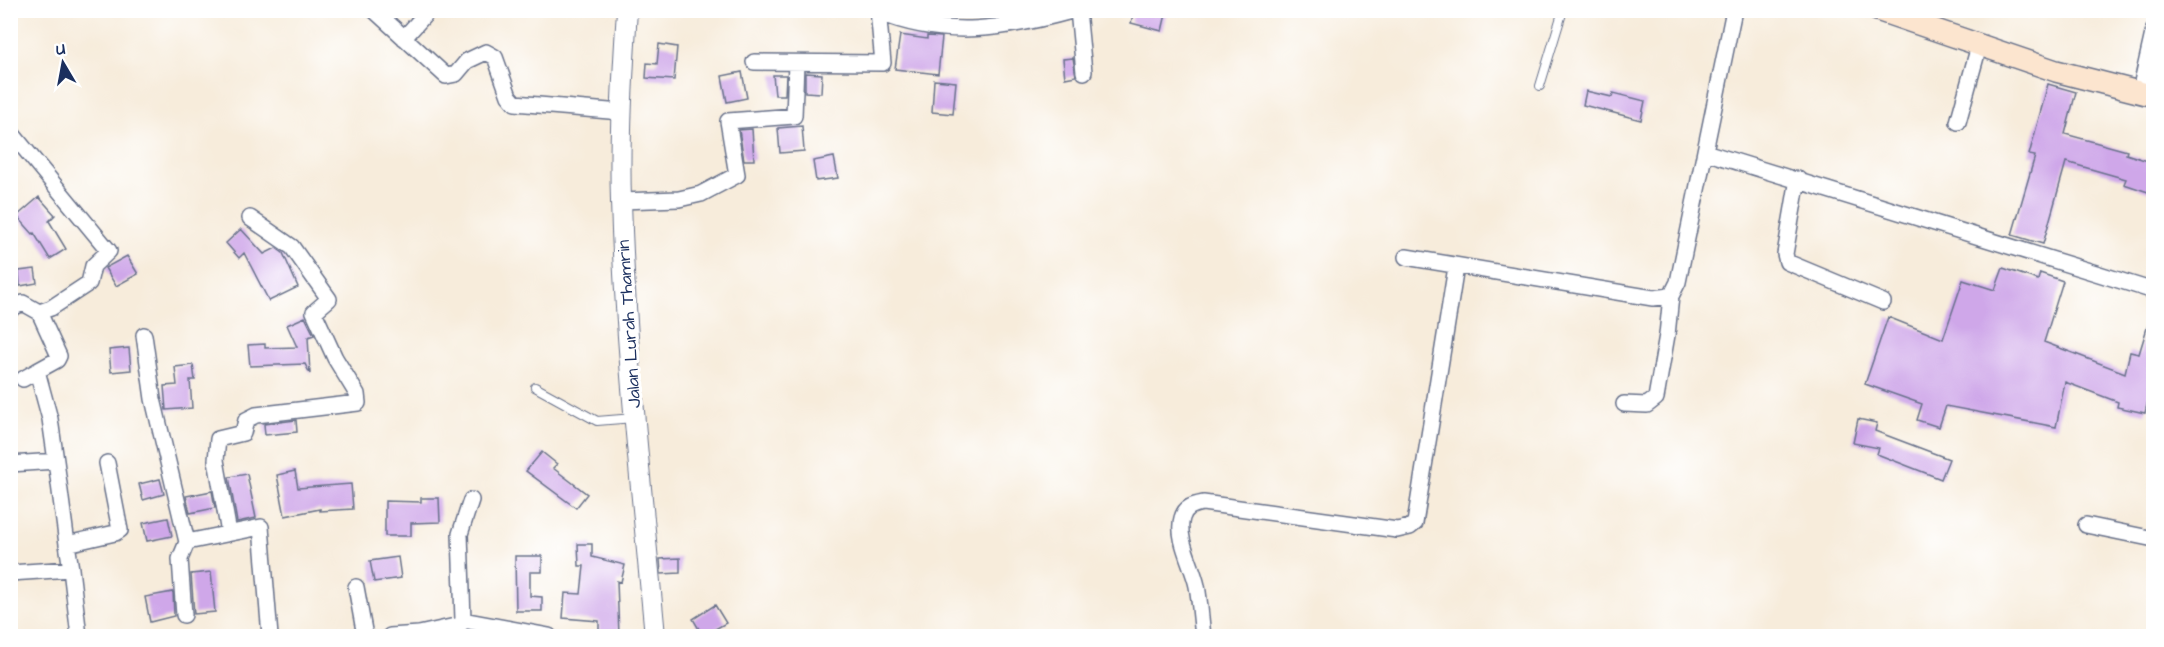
<svg xmlns="http://www.w3.org/2000/svg" width="2164" height="647" font-family="'Architects Daughter',sans-serif">
  <rect width="100%" height="100%" fill="#fff"/>
  <filter id="ink" filterUnits="userSpaceOnUse"><feTurbulence type="fractalNoise" baseFrequency=".0167" numOctaves="2"/><feDisplacementMap in="SourceGraphic" scale="12" xChannelSelector="R" yChannelSelector="G"/><feConvolveMatrix kernelMatrix="1 2 1 2 8 2 1 2 1" color-interpolation-filters="sRGB"/></filter>
  <filter id="wash" filterUnits="userSpaceOnUse"><feTurbulence type="fractalNoise" baseFrequency=".008" numOctaves="4" result="noise"/><feDisplacementMap in="SourceGraphic" scale="24" xChannelSelector="R" yChannelSelector="G"/><feGaussianBlur stdDeviation="1.35" result="paint"/><feColorMatrix in="noise" values="0 0 0 0 0 0 0 0 0 0 0 0 0 0 0 0 0 1.4 0 .05"/><feComposite in="paint" operator="in"/></filter>
  <g filter="url(#wash)">
    <rect width="100%" height="100%" fill="#f7ecdb"/>
    <g id="blocks">
      <path fill="#cfa7e9" d="M1134,10h33l-5,21 -31,-8z
        M900,35l27,4v-3l15,1 -4,37 -43,-5z
        M659,44l18,3 -3,33 -28,-2 1,-15 10,1z
        M1073,58l3,18 -11,2 -2,-19z
        M742,72l5,26 -20,4 -5,-26z
        M805,73l17,1 -1,19 -16,-1z
        M773,75h13l-1,20h-10z
        M934,80l22,2 -3,32 -21,-2z
        M2048,84l28,8 -11,42 62,17 -1,3 28,9v31l-30,-10 2,-5 -60,-17 -23,82 -31,-9 23,-79 -6,-1z
        M1586,91l26,6 1,-4 32,8 -4,19 -58,-15z
        M802,126l2,25 -24,2 -2,-25z
        M752,129l2,31h-10l-5,-30z
        M834,157l4,21 -22,3 -3,-20z
        M39,197l16,18 -6,6 17,28 -16,10 -16,-26 -1,1 -16,-18z
        M241,229l23,25 12,-6 7,5 15,34 -29,14 -25,-48 -5,5 -13,-15z
        M127,256l11,18 -22,12 -11,-18z
        M2003,268l35,12 2,-7 23,8 -19,61 81,31 5,-21 9,2 11,-36h4v58l-9,37 -28,-6 1,-5 -53,-20 -9,45 -110,-21 -7,21 -22,-7 5,-16 -57,-20 23,-67 55,22 20,-59 32,10z
        M35,269l2,14 -17,3 -1,-15z
        M305,317l9,18 -6,2 2,37 -5,-10 -55,2 -2,-21 17,-1v4l32,-1 -10,-22z
        M129,348l2,22 -20,2 -2,-22z
        M193,365l2,15h-5l2,28 -26,2 -2,-24 13,-1 -2,-18z
        M1858,419l19,4 -2,8 74,28 -8,20 -64,-25 2,-6 -26,-5z
        M296,420l1,12 -32,3 -1,-11z
        M542,452l15,12 -4,4 34,26 -11,14 -50,-37z
        M295,471l3,17 53,-4 2,25 -33,2v-2l-35,7 -8,-41z
        M247,474l9,44 -19,4 -8,-45z
        M160,479l4,15 -21,6 -4,-16z
        M212,491l3,17 -25,5 -4,-17z
        M421,498h18l1,24 -29,1v13h-26v-35l36,1z
        M168,518l4,18 -25,5 -4,-18z
        M578,544h14v13l33,8 -4,17 -4,-1 2,55h-20v-15l-36,-3 2,-25 16,1 3,-28h-5z
        M515,556h27v16h-12v24l12,1v14h-26z
        M398,557l3,21 -27,4 -4,-21z
        M680,558v15l-19,1 -1,-15z
        M211,572l4,40 -21,2 -3,-40z
        M173,592l1,24 -24,6 -5,-25z
        M715,605l11,18 -23,13 -10,-17z"/>
    </g>
  </g>
  <g filter="url(#ink)">
    <use href="#blocks" fill-opacity="0" stroke="#68718a" stroke-width="1.5"/>
    <g fill="none" stroke-linecap="round" stroke-linejoin="round">
      <defs>
        <path id="service" d="M1540,86l23,-76
          M535,387l62,34 37,-3"/>
        <path id="minor" d="M374,10l72,66 10,-2 11,-13 19,-9 9,5 14,39 6,7 106,9
          M1078,10l6,62
          M878,12c68,28 129,17 197,-2
          M404,38l25,-28
          M754,62l129,1 -5,-53
          M2140,91l14,-62
          M1958,122l21,-76
          M10,131l99,120 -16,15 -4,17 -38,25 -12,4 20,44 -2,4 -20,11 13,48 6,42 -46,3
          M1705,152l449,139
          M1798,179l-13,75 2,8 96,40
          M621,201l58,-2 22,-5 36,-19 -9,-54 66,-5 2,-53
          M1406,257l247,41 18,-2 7,-14 56,-272
          M10,309l13,-6 16,9
          M144,335l9,64 34,143 74,-15 9,109
          M23,379l14,-8
          M1624,404l23,1 9,-7 11,-63 4,-39
          M56,461l11,83
          M2086,525l68,14
          M229,533l-13,-73 2,-21 25,-6 3,-13 10,-5 102,-12 -1,-9 -22,-36 -21,-46 15,-13 -37,-52 -42,-29
          M71,569l-4,-25 48,-11 5,-3 -13,-67
          M10,573l61,-4 8,67
          M356,587l9,49
          M184,615l-4,-56 7,-17
          M463,620l86,16
          M390,636l29,-2 41,-9 3,-5 -3,-86 11,-34
          M1203,636c-2,-16 -3,-34 -6,-50 -4,-20 -21,-48 -15,-68 3,-11 11,-13 21,-15l194,27 13,-3 5,-4 41,-256"/>
        <path id="tertiary" d="M627,10c-4,64 -8,128 -6,191 4,145 21,291 34,435"/>
        <path id="secondary" d="M1877,10l179,61 98,25"/>
      </defs>
      <use href="#service" stroke="#68718a" stroke-width="10"/>
      <use href="#minor" stroke="#68718a" stroke-width="18"/>
      <use href="#tertiary" stroke="#68718a" stroke-width="22"/>
      <use href="#secondary" stroke="#68718a" stroke-width="24"/>
      <use href="#service" stroke="#fff" stroke-width="8"/>
      <use href="#minor" stroke="#fff" stroke-width="15"/>
      <use href="#tertiary" stroke="#fff" stroke-width="20"/>
      <use href="#secondary" stroke="#fce5cf" stroke-width="21"/>
    </g>
  </g>
  <g text-anchor="middle" dominant-baseline="central" stroke-width="6" stroke-linejoin="round" paint-order="stroke">
    <g font-size="18" fill="#1b2f5e" stroke="#fff">
      <text transform="translate(629 324) rotate(-94)">Jalan Lurah Thamrin</text>
    </g>
  </g>
  <rect width="2164" height="647" fill="none" stroke="#fff" stroke-width="36"/>
  <g transform="translate(63 63) rotate(350)" stroke="#ffffff" stroke-width="4.5" paint-order="stroke">
  <path d="M0-4.5L10 22L0 15L-10 22Z" fill="#1b2f5e"/>
  <text y="-9" font-size="16" font-weight="bold" text-anchor="middle" fill="#1b2f5e">U</text>
  </g>
</svg>
